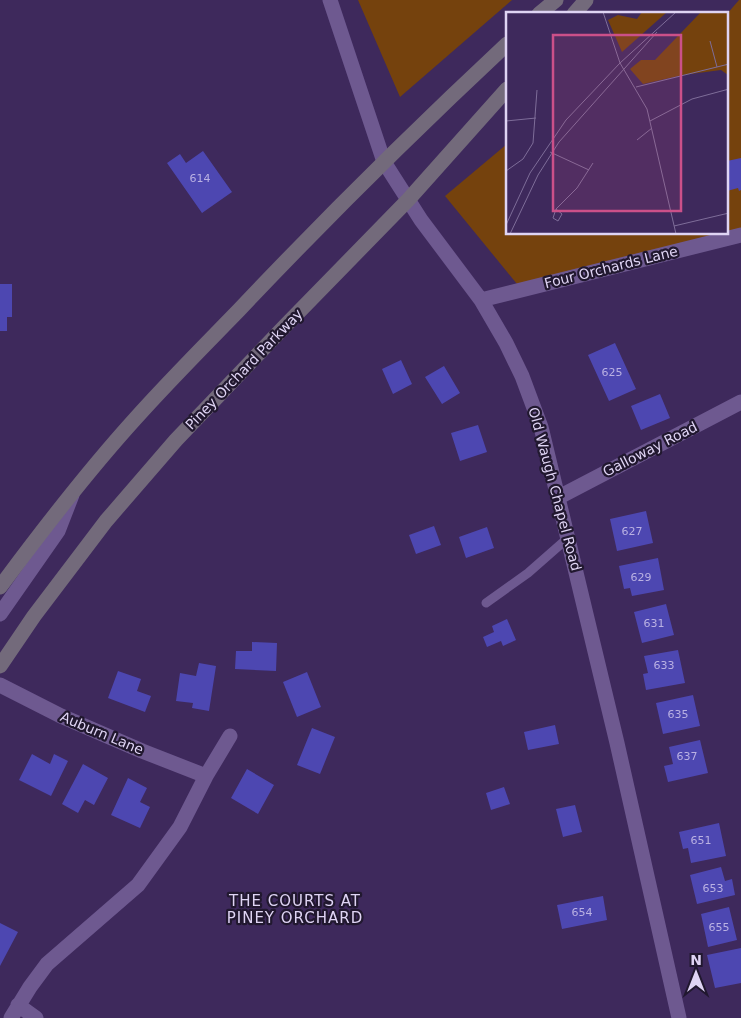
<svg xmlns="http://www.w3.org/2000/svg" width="741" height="1018" font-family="'DejaVu Sans',sans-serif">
  <rect width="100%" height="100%" fill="#3e295c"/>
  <path fill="#75420d" d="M358,0h154l-112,97z
    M739,0h2v231l-224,53 -72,-88 62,-52v90h220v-220z"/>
  <path fill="#4d47b1" d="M203,151l29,41 -30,21 -35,-50 13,-9 6,9z
    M741,158v32l-2,1 -1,-3 -11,3v-30z
    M0,284h12v33h-5v14h-7z
    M615,343l21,46 -27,12 -21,-46z
    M401,360l11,24 -19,10 -11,-25z
    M444,366l16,27 -18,11 -17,-27z
    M660,394l10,24 -29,12 -10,-24z
    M478,425l9,27 -27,9 -9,-28z
    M646,511l7,32 -36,8 -7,-32z
    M434,526l7,19 -25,9 -7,-19z
    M487,527l7,21 -28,10 -7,-21z
    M658,558l6,32 -32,6 -2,-8 -6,1 -5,-23z
    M666,604l8,31 -32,8 -8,-31z
    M507,619l9,21 -13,6 -2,-5 -14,6 -4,-10 11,-5 -2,-6z
    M252,642l25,1 -1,28 -41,-2 1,-18h16z
    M678,650l7,33 -39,7 -3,-16 5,-1 -4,-17z
    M199,663l17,3 -7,45 -17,-3 1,-5 -17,-2 4,-28 16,3z
    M118,671l23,8 -4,12 14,5 -6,16 -37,-14z
    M307,672l14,35 -24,10 -14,-35z
    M693,695l7,31 -37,8 -7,-31z
    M555,725l4,19 -31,6 -4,-18z
    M312,728l23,9 -15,37 -23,-9z
    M700,740l8,33 -40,9 -4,-16 9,-2 -4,-17z
    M32,754l18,10 4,-10 14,7 -17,35 -32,-16z
    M83,764l25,14 -14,27 -9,-5 -7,13 -16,-9z
    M247,769l27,16 -16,29 -27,-16z
    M128,778l19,10 -7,14 10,5 -10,21 -29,-13z
    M504,787l6,17 -19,6 -5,-17z
    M575,805l7,27 -19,5 -7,-28z
    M719,823l7,33 -35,7 -3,-15 -5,1 -4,-17z
    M721,867l4,14 7,-2 3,16 -38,9 -7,-29z
    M603,896l4,24 -45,9 -5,-24z
    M729,907l8,33 -29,7 -7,-33z
    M0,923l18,9 -18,34z
    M741,948v35l-26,5 -8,-33z"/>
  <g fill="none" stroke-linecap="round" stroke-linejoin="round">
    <path stroke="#6e5990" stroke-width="9" d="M486,603l42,-30 41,-36"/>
    <path stroke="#6e5990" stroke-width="15" d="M330,0l54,162 37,58 60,80 25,43 16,33 19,51 76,316 62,275
      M481,300l260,-65
      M559,497l182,-95
      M0,614l58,-83 14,-36
      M0,685l61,31 81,35 64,25
      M18,1005l18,13
      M11,1018l19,-31 17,-23 91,-79 42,-58 26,-51 24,-40"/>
    <path stroke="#736a7b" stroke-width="15" d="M539,14l17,-14
      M574,14l12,-14
      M0,587c43,-58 87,-115 135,-168 33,-37 69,-73 104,-109 87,-92 176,-180 268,-266
      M0,666l34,-50 72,-95 70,-81 109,-114 123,-126 99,-111"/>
  </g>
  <g text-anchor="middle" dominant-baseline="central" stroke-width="4.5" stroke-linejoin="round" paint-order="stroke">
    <g font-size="11" fill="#bab1e3">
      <text x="200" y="178">614</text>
      <text x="612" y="372">625</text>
      <text x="632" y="531">627</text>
      <text x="641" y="577">629</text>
      <text x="654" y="623">631</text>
      <text x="664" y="665">633</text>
      <text x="678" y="714">635</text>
      <text x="687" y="756">637</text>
      <text x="701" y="840">651</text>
      <text x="713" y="888">653</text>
      <text x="582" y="912">654</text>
      <text x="719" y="927">655</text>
    </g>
    <g font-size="14" fill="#dfd4f4" stroke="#21182f">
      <text transform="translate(611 267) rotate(-14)">Four Orchards Lane</text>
      <text transform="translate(244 369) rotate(-46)">Piney Orchard Parkway</text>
      <text transform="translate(650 449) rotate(-27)">Galloway Road</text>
      <text transform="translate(555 489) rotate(75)">Old Waugh Chapel Road</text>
      <text transform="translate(102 733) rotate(23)">Auburn Lane</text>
    </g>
    <g font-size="15" letter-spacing="1" fill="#dfd4f4" stroke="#21182f">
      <text x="295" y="901">THE COURTS AT<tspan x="295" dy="17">PINEY ORCHARD</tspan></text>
    </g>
  </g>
  <g transform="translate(506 12)">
    <rect width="222" height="222" fill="#3e295c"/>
    <path d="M136,0h25l-45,40 -14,-32 10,-5 19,4zM195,0h27v63l-7,-5 -38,5 -40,9 -13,-15 11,-9h14z" fill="#75420d"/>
    <path fill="none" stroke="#7e6d99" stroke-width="1" d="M97,0l17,51 27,46 29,125M204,29l7,26M130,75l93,-23M0,109l30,-3M144,109l42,-22 37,-10M131,128l15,-12M44,140l39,18M0,159l17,-12 10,-16 4,-53M50,197l-3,9 5,3 4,-7 -6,-5 21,-21 16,-25M0,213l24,-52 36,-53 54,-57 56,-51M168,214l55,-13M4,222l28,-59 21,-33 98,-110"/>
    <path fill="#cb5089" fill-opacity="0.15" stroke="#cb5089" stroke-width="2.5" d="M47,23h128v176h-128z"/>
    <rect width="222" height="222" fill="none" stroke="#dfd4f4" stroke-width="2.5"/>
  </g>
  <g transform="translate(696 973)" stroke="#21182f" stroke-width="4" paint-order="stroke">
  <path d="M0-4L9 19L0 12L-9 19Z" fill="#dfd4f4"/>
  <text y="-8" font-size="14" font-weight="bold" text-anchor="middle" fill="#dfd4f4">N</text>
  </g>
</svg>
